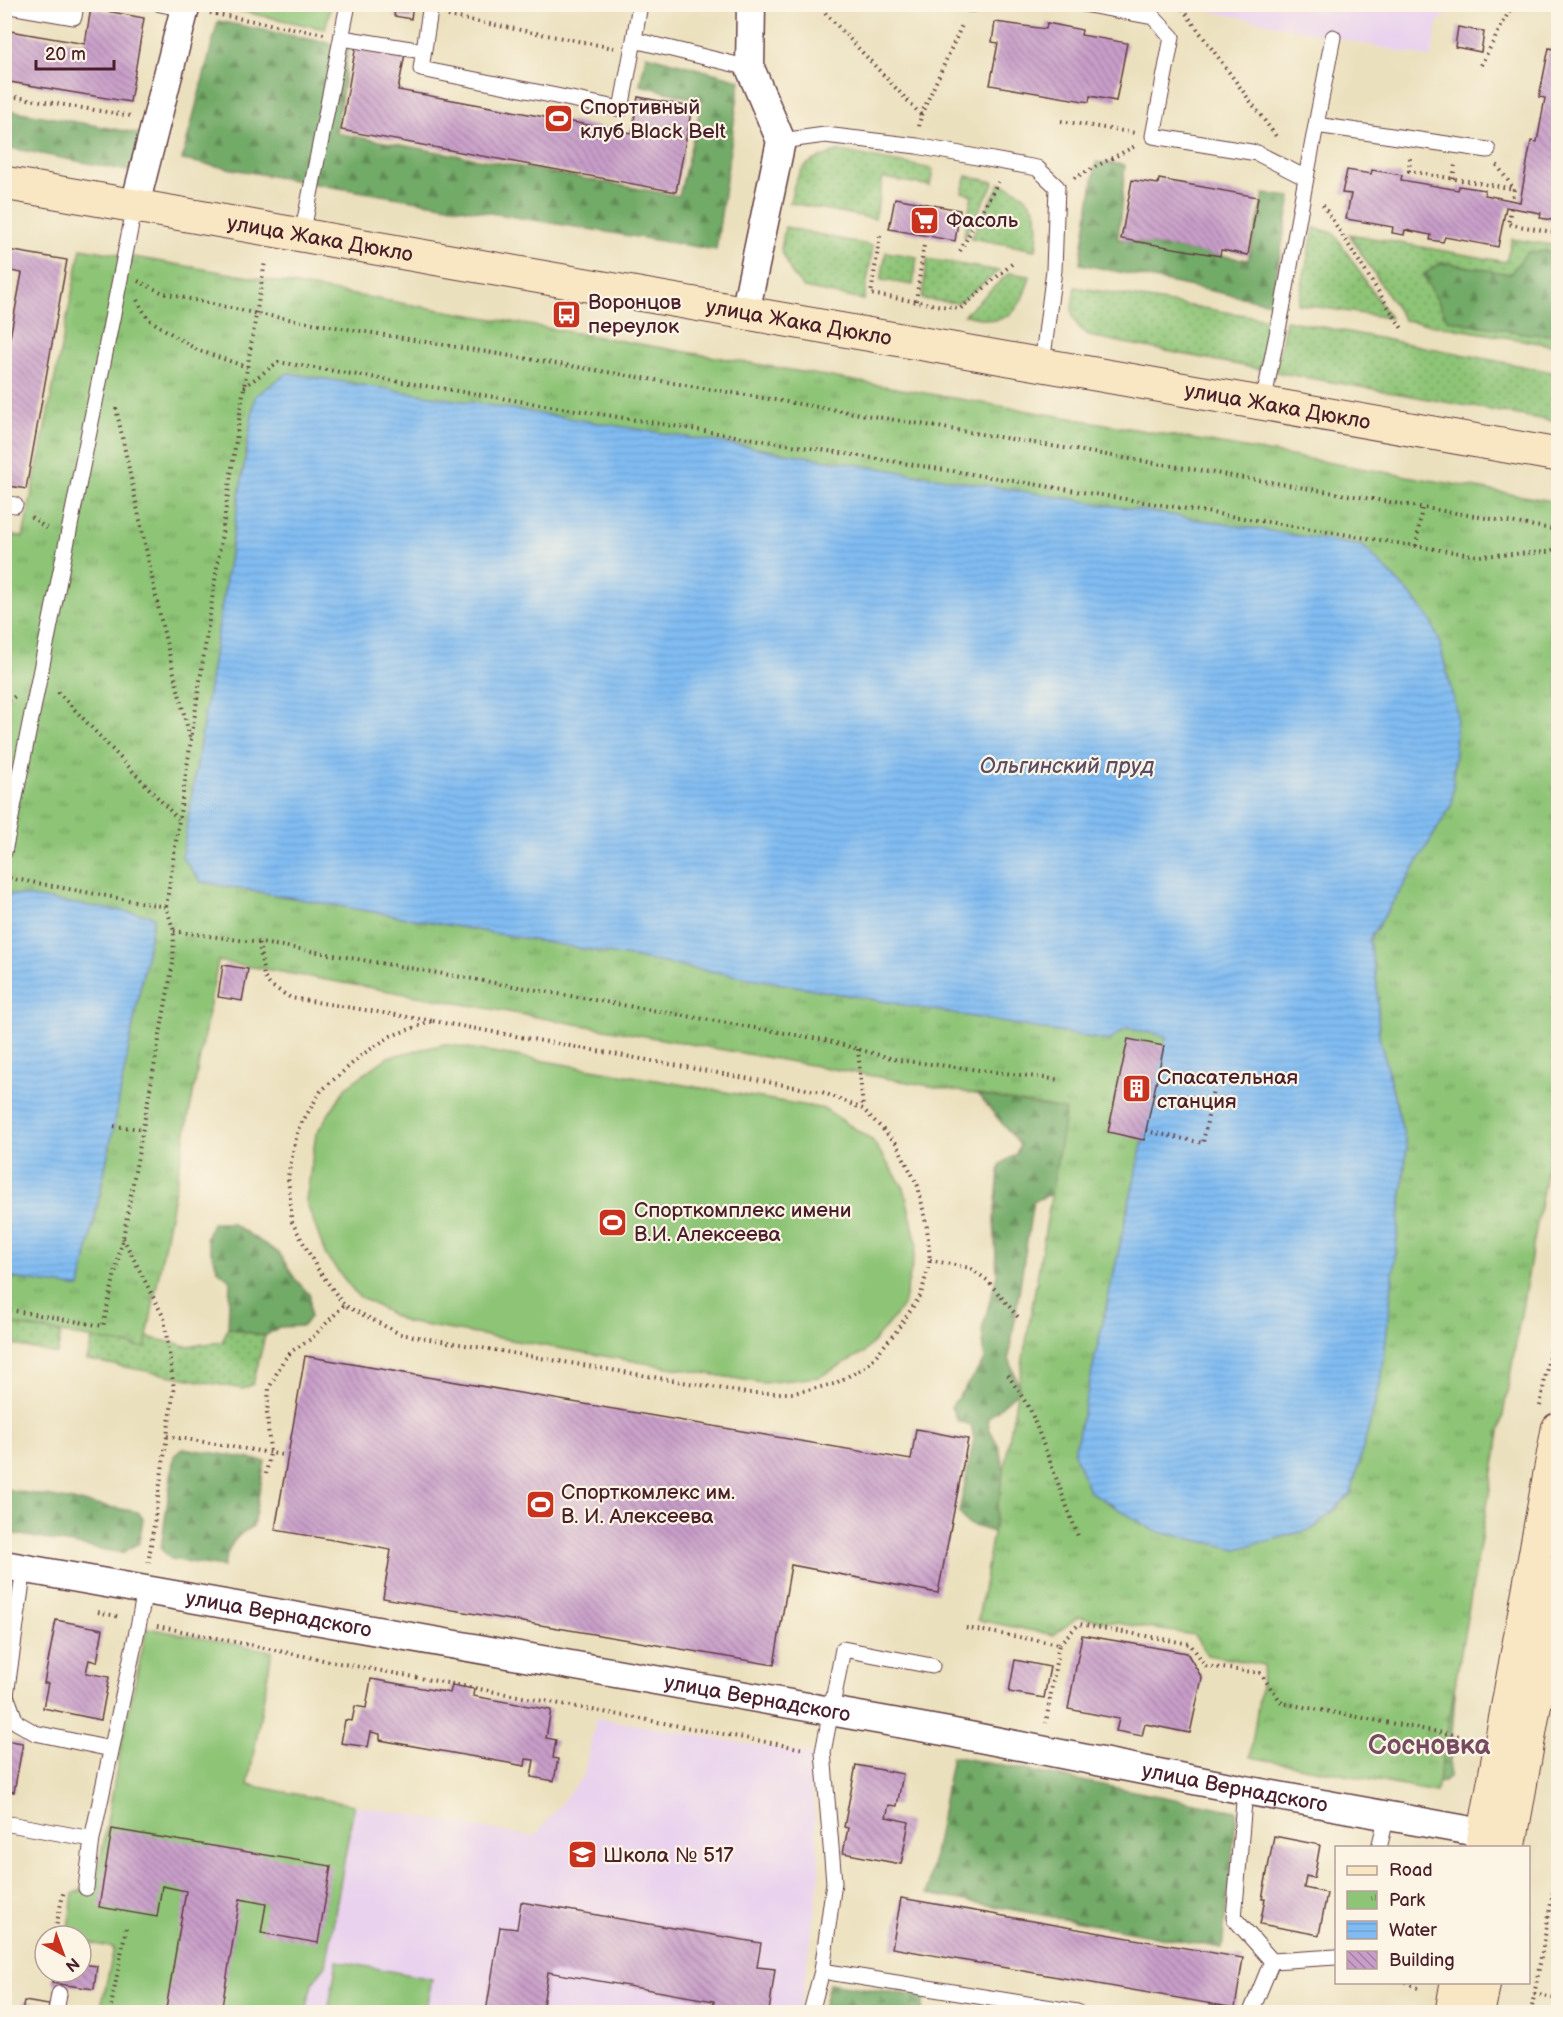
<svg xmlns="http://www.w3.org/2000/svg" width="1563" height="2017" font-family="'Balsamiq Sans',sans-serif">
  <defs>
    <pattern id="grass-dots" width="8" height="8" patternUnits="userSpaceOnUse" patternTransform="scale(1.5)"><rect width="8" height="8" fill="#8dc476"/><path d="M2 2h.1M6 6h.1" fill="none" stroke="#759f61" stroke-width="1.8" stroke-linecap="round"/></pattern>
    <pattern id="forest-firs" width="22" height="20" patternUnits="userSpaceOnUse" patternTransform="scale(1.5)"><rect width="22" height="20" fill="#72aa67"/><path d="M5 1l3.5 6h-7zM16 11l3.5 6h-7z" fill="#608a55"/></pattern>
    <pattern id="park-tufts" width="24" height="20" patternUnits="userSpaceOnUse" patternTransform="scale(1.5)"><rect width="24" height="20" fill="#8dc476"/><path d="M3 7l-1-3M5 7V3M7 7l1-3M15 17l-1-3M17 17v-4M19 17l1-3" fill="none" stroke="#759f61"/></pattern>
    <pattern id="water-rules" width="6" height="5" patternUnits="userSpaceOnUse" patternTransform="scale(1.5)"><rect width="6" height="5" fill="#80bcf2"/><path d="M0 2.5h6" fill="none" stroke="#70a1d0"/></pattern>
    <pattern id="building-back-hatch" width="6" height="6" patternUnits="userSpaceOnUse" patternTransform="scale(1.5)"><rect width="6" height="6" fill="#c89ec9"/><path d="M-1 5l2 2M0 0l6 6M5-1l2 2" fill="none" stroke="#a480a3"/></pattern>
  </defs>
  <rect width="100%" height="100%" fill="#fcf5e5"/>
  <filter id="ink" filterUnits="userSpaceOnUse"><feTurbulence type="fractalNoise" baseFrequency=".0167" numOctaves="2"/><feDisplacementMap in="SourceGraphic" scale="12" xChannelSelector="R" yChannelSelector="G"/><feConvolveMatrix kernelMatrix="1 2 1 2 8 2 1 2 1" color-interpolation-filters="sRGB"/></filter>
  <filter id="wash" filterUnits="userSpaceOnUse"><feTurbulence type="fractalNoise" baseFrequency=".008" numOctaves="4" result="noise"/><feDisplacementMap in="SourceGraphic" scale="24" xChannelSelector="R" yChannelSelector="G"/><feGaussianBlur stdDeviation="1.35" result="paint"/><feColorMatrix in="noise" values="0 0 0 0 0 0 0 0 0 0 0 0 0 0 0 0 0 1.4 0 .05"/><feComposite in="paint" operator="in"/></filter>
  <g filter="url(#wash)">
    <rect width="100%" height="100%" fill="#ebe0bd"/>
    <path fill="#e9d2ee" d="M1193,5h267l-22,16 -7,37 -235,-50z
      M596,1718l218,37 -2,36 8,82 -17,118 -5,21h-492l6,-29 14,-18 28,-160 180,32 50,-62z"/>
    <path fill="url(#grass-dots)" stroke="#6c7250" stroke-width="1.5" d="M840,151l93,18 -3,17 -47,-8 -8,41 -85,-16c7,-37 14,-41 50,-52z
      M967,176l27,6 -29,55 -1,-1 8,-41 -10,-3z
      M1000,183c36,13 42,32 36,67l-65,-12z
      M785,227l88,19 -9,54 -60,-12 -12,-14 -11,-24z
      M1314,228l20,5 56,85 -92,-14z
      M1349,234l157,28 6,-23 46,7v100l-154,-26z
      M886,252l31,5 -4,28 -32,-5z
      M927,259l72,12 -41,32 -36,-4z
      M1009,273l21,3c-5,19 -13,43 -37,44 -9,0 -20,-4 -29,-5z
      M1075,287l194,32 -9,50 -171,-33c-21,-16 -18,-25 -14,-49z
      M1286,320l272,53v49l-283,-50z
      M4,1323l57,10 -4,21 -52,-11z
      M228,1328l37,8 -12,48 -10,5 -156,-29 5,-21 24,-9 71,16 35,-4z"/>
    <path fill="url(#forest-firs)" stroke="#5e6449" stroke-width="1.5" d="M218,21l131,26 -13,86 343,63 23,-95 -62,-16 6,-30 94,25 -24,170 -389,-64 -145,-26z
      M4,109l138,25 -9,38 -128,-25z
      M1096,162l29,3 -7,74 130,21 16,-66 27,3 -20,106 -191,-39z
      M1558,251v84l-28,-1 -82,-14 -25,-45 19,-13 68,12 17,-22z
      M1068,1033l14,150 -49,18 -24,157 11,32 -32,28 1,10 10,19 4,21 9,5 16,70 -60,-19 -9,-12 15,-73 -3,-14 -13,-4 -7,-14 34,-47 -3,-30 15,-55 -3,-56 6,-54 16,-11 4,-9 -38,-46 -23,-22z
      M212,1223h19l48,30 16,26 15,16v22l-7,9 -24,1 -14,9 -37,-8 2,-48 -12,-10 -12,-32z
      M183,1448l82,13 -12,65c-20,11 -24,20 -30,41l-52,-8 -10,-10 13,-93z
      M4,1489l134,23 5,7 -4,24 -17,10 -117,-21z
      M1453,1685l2,8 -6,84 -5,5 -8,1z
      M952,1756l285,55 -15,137 -295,-54z
      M829,1983l95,14 -2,15h-97l-2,-3z"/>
    <path fill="url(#park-tufts)" stroke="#6c7250" stroke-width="1.5" d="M81,248l1477,254v604l-122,686 -186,-35 14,-92 -57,-10 -13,-20 -116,-18 -24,18 -76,-15 88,-510 -848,-149 -73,387 -140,-25 -1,-789 19,3z"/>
    <path fill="#8dc476" stroke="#6c7250" stroke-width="1.5" d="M236,5v-1l95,1 -6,24 -90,-19z
      M445,1044l380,65 47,31 32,48 13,56 -14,62 -38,46 -46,25 -57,6 -357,-61 -48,-27 -31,-39 -20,-55 10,-67 30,-47 42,-30z
      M147,1628l125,23 -24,134 106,20 -28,160 -14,18 -6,29h-206l14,-64 -33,-7v-5h-14l6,-42 13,-6 11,-9 23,-129z
      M337,1961l95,18 -7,33h-97z"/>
    <path fill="url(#water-rules)" stroke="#656e8e" stroke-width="1.5" d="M288,373l1075,173 50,51 17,22 9,21 18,74 -5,90 -48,81 -35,55 8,43 2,53 28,111 -25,230 -31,117 -38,35 -76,20 -83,-18 -65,-40 -15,-38 92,-417 -40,-8 -17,13 -908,-159 -19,-25 73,-461z
      M5,893l149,23 -40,210 -34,162 -75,-11z"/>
    <g id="blocks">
      <path fill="url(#building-back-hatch)" d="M396,4h17l-2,15 -17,-3z
        M91,8l53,10 -14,84 -126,-21v-51l81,14z
        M995,22l51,7 1,-6 35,7 -1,5 46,8 -11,58 -26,-5 -1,6 -99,-17 8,-42 -6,-1z
        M1458,27l26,5 -3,20 -26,-5z
        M1557,31l1,190 -18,-3 1,-5 -35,-6 -8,40 -53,-10 -2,5 -13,-2 1,-5 -26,-5 -1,5 -12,-2 1,-6 -47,-8 5,-25 -9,-1 5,-23 24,4 1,-4 30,5 -1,5 57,10 1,-4 26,4v5l35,7 11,-61 6,1 8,-44 -6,-1 10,-49 5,1z
        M356,45l49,9 -7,36 234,43 6,-36 54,10 -16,85 -335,-62z
        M1159,179l99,18 -10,58 -27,-5 -1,6 -99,-17 11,-59 26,4z
        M895,198l65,12 -5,31 -66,-12z
        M8,250l59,10 -41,229 -22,-4v-115l18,-97 -17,-3z
        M223,965l25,4 -6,32 -24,-4z
        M1128,1039l36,7 -20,94 -36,-8z
        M305,1356l606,104 5,-31 52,10 -30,154 -147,-28 -17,100 -391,-67 8,-48 -116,-20z
        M56,1620l47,9 -6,33 -8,-2 -3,13 23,4 -8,43 -58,-12 5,-25h-4z
        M1082,1635l105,18 15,25 -12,55 -45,-9 -3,12 -26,-5 3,-12 -51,-10z
        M1015,1660l35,7 -6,31 -35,-6z
        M371,1679l79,14 2,-8 22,4 -1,7 78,14 -5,28 10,2 -3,18 5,1 -4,22 -23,-4 3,-17 -8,-1 -1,7 -145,-26v-6l-9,-2 -3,15 -27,-4 4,-23 7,1 3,-15 11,2z
        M4,1740l19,3 -9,49 -10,-2z
        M856,1765l47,9 -6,32 -8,-1 -3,12 23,5 -8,42 -58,-11 5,-25 -4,-1z
        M112,1829l219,37 -13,77 -57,-10 5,-29 -26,-5 -19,113h-33l-22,-3 20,-118 -24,-5 -5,31 -58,-10z
        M1274,1836l46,9 -6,33 -8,-2 -2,12 23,5 -8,42 -59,-11 5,-25h-3z
        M901,1898l342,60 -8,50 -343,-60z
        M521,1902l240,41 -4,24 18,2 -6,43h-56l1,-11 -166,-29 -6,40h-56l14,-85 17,2z
        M81,1964l16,2 -3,23 -42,-6 2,-11h27z
        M24,2001l25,4 -1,7h-26z"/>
    </g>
  </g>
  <g filter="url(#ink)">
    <use href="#blocks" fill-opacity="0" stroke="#623c41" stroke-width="1.5"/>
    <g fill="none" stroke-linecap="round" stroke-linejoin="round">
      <defs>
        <path id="lane" d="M160,4l25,5
          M431,4l-10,65 200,40 13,-69 116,28
          M968,4h7
          M1083,4l70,13 19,20 -19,99 104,17 49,25 -24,132 -19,93
          M4,5l70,12 2,-13
          M342,38l81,13
          M634,40l6,-36
          M1316,125l17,-88
          M781,141l44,-6 92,11 120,22 20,19 -3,83 -12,95
          M1306,178l10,-53 172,25
          M302,235l46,-231
          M4,503l11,2
          M4,852l131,-647
          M24,1568l-18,127 10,27 19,11 76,16
          M1245,1790l-11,128 38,43
          M4,1823l88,16 47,-217 6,-32
          M1379,1848l8,-33
          M86,1888l6,-49
          M822,1971l255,41
          M56,2012l3,-18
          M811,2012l11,-41 12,-89 -11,-130 20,-103 89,17
          M1251,2012l21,-51 64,-4"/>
        <g id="street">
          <path d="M135,205l51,-201"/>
          <path d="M745,313l36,-172 -31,-73 1,-64"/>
          <path id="s1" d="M4,1565l945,167 296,58 260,47"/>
        </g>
        <g id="secondary">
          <path id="s2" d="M4,183l1554,272"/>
          <path d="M1482,1848l76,-419"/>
          <path d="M1509,1848l49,-275"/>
          <path d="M1452,2012l5,-30"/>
          <path d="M1478,2012l6,-30"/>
        </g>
      </defs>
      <use href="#lane" stroke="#623c41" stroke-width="17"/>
      <use href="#street" stroke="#623c41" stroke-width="31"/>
      <use href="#secondary" stroke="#623c41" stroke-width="35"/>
      <path stroke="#623c41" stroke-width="4" stroke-dasharray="1.5 4.5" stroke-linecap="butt" d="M817,4l104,111 -2,12
        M1179,4l99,135
        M210,13l114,21
        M448,16l166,32
        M1481,65l32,-61
        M4,95l127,21
        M921,115l42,-92
        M1061,121l74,12
        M1410,158l-1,13 105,18 -2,11
        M1497,165l17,24
        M1074,178l63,-33
        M1453,179l2,-15
        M1323,205l80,125
        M1511,208l-3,16 50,9
        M880,236l-9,58 89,15 53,-46
        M960,251l38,-69
        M138,281l25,12 95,21 1300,216
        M137,300l11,19 49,31 50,17
        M916,301l8,-56
        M244,387l34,-25 1200,194 70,-4 10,-4
        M116,408l47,221 27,109
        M31,517l18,13
        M1416,546l6,-39
        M58,692l120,127
        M4,705l11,-9
        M4,877l162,30
        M174,931l108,15 543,94 73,20 163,20
        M259,943l5,34 6,8 21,13 142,23
        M433,1021l389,71 41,17 33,34 22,43 9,42 3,32 -9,35 -26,38 -28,33 -33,18 -40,9h-47l-347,-59 -56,-29 -27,-37 -25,-46 -4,-46 10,-47 23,-38 42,-37 28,-18z
        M858,1049l5,60
        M114,1126l28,3
        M1146,1131l57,12 10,-54
        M123,1238l41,80 10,71 -26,176
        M930,1260l40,8 17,12 31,37
        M4,1309l99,17 20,-88 50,-275 1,-32 -8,-24 78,-520 21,-125
        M1008,1375l22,34 48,127
        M1540,1406l18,-99
        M167,1436l116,19
        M266,1474l4,-21 -3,-40 2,-25 14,-27 9,-10 19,-12 33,-34
        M98,1612l22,5
        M157,1626l171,35 476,88
        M966,1628l93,16 -13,79
        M1059,1644l20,-20 111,20 16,22 54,7 22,30 178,33
        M54,1936l10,-46
        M1406,1982l14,7
        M1534,1994l24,5
        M110,2012l16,-84
        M1531,2012l27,-147"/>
      <use href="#lane" stroke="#fff" stroke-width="15"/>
      <use href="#street" stroke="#fff" stroke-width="28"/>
      <use href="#secondary" stroke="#f9e7c3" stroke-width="33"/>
    </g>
  </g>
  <defs>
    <symbol id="stadium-square" viewBox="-11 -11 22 22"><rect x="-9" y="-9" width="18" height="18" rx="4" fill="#c8321e" stroke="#fcf5e5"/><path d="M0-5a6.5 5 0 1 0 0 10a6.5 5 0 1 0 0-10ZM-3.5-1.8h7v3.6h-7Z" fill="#fff"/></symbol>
    <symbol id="supermarket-square" viewBox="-11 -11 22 22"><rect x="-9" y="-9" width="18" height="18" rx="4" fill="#c8321e" stroke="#fcf5e5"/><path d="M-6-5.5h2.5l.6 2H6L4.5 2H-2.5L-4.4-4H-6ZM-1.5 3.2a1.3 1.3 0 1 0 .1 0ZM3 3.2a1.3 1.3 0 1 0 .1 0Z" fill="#fff"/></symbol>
    <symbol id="bus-square" viewBox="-11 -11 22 22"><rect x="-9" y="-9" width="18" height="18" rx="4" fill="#c8321e" stroke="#fcf5e5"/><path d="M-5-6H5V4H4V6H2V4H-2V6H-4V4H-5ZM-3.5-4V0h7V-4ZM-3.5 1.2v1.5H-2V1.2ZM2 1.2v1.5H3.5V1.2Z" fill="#fff"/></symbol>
    <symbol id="building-square" viewBox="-11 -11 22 22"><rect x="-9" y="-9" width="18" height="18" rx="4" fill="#c8321e" stroke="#fcf5e5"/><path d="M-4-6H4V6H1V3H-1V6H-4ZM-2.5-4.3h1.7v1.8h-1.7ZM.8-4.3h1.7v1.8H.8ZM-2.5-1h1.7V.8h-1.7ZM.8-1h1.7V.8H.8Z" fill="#fff"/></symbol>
    <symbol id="school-square" viewBox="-11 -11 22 22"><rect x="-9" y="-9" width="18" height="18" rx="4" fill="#c8321e" stroke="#fcf5e5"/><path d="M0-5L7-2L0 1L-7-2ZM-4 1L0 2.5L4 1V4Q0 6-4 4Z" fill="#fff"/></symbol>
  </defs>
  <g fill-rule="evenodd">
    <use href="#stadium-square" x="542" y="102" width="33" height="33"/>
    <use href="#supermarket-square" x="908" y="204" width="33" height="33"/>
    <use href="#bus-square" x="550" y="298" width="33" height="33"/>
    <use href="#building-square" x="1120" y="1072" width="33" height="33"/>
    <use href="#stadium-square" x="596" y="1206" width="33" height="33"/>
    <use href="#stadium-square" x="524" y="1488" width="33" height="33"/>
    <use href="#school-square" x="566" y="1838" width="33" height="33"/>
  </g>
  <g text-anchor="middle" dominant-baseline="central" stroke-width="4.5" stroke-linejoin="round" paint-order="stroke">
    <g font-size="21" fill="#4a1f2b" stroke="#fcf5e5" text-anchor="start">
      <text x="580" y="107">Спортивный<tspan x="580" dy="24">клуб Black Belt</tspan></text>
      <text x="946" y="220">Фасоль</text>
      <text x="588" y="302">Воронцов<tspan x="588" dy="24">переулок</tspan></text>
      <text x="1157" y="1077">Спасательная<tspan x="1157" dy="24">станция</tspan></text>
      <text x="634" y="1210">Спорткомплекс имени<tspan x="634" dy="24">В.И. Алексеева</tspan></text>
      <text x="561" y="1492">Спорткомлекс им.<tspan x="561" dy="24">В. И. Алексеева</tspan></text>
      <text x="603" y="1855">Школа № 517</text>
    </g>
    <g font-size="21" fill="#4a1f2b" stroke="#fcf5e5">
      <text stroke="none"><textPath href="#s2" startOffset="321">улица Жака Дюкло</textPath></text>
      <text stroke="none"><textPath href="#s2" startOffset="807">улица Жака Дюкло</textPath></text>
      <text stroke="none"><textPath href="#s2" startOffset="1293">улица Жака Дюкло</textPath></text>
      <text stroke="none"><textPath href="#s1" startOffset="279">улица Вернадского</textPath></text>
      <text stroke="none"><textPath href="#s1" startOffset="765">улица Вернадского</textPath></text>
      <text stroke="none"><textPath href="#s1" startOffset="1251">улица Вернадского</textPath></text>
    </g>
    <g font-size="22" font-style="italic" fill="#5a4e67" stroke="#fcf5e5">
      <text x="1067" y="766">Ольгинский пруд</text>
    </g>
    <g font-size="27" font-weight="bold" fill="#764b62" stroke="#fcf5e5">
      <text x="1429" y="1746">Сосновка</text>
    </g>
  </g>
  <rect width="1563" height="2017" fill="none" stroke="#fcf5e5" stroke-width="24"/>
  <rect x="1335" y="1846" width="195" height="138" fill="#fcf5e5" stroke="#b59f9b" stroke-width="1.5"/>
  <rect x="1347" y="1866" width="30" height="9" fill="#f9e7c3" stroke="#b59f9b" stroke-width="1.5"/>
  <text x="1389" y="1876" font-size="18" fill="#4a1f2b">Road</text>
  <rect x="1347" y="1891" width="30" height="18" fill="url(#park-tufts)" stroke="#b59f9b" stroke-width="1.5"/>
  <text x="1389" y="1906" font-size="18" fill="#4a1f2b">Park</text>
  <rect x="1347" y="1921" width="30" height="18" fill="url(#water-rules)" stroke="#b59f9b" stroke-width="1.5"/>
  <text x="1389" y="1936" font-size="18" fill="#4a1f2b">Water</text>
  <rect x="1347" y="1951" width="30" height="18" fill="url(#building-back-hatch)" stroke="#b59f9b" stroke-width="1.5"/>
  <text x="1389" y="1966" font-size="18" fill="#4a1f2b">Building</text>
  <g transform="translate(63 1954) rotate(139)"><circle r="28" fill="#fcf5e5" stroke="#b59f9b" stroke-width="1.5"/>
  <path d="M0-4.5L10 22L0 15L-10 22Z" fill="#c8321e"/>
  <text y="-9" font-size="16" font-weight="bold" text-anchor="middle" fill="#4a1f2b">N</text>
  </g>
  <path d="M36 60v9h78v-9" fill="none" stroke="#4a1f2b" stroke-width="3"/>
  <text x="45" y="60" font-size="18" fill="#4a1f2b" stroke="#fcf5e5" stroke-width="4.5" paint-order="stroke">20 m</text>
</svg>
